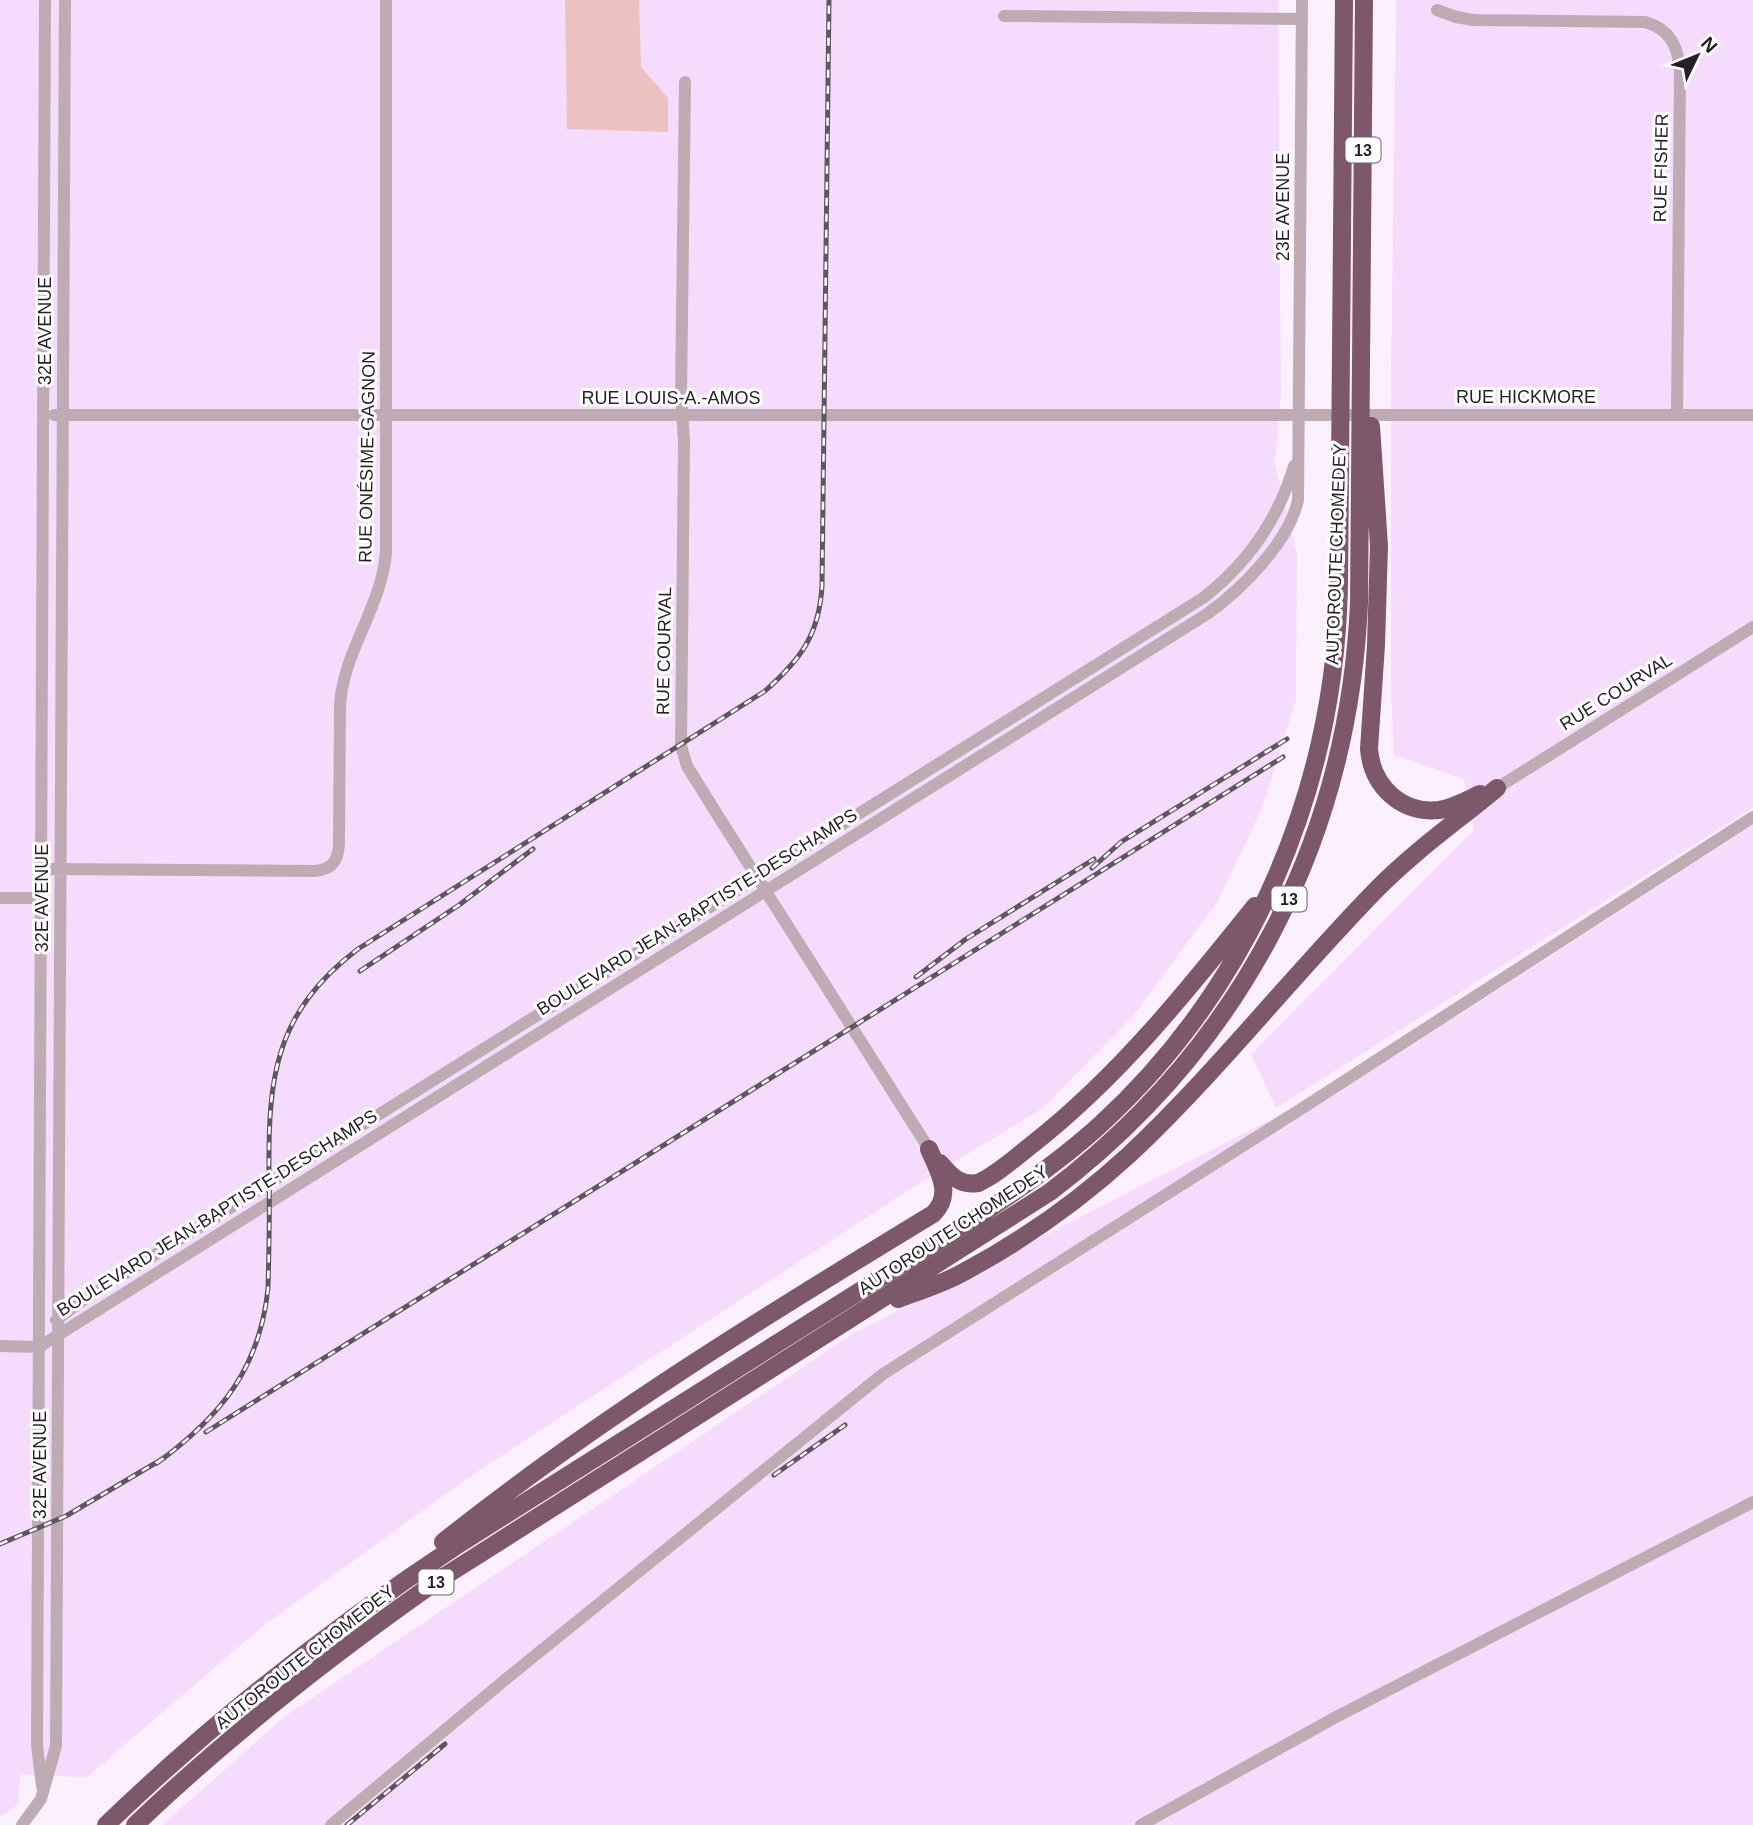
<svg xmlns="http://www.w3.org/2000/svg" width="1753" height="1825" font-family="Arial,sans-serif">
  <rect width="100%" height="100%" fill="#fceffe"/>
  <path fill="#f6dcfc" d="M0,0h1278l3,394 -6,70 22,90 -1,146 -34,108 -44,93 -84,114 -91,93 -125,76 -440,287 -215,155 -176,151 -67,-2 -2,30 -18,12z
    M1396,0h357v808l-477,300 -25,-54 223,-224 -10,-51 -70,-24 -3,-61v-313z
    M1753,825v1000h-1591l122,-108 568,-383 545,-279z"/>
  <path fill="#edc1c2" d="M565,0h74l2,67 27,31v34l-101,-3z"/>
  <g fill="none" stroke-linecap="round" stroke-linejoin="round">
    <path stroke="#beabb4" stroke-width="12" d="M1437,10l19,7 17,3 172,2c25,7 33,24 35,49l-3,344
      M1004,16l298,3
      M685,82l-4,313 3,46 -3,305 6,20 28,45 214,338
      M54,415h1699
      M1497,788l256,-161
      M52,869l263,2c19,-2 24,-12 24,-30l1,-134c2,-54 42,-100 46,-155v-552
      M0,898h41
      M56,1320l30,-22 1117,-700c45,-35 75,-78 91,-132
      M0,1346l39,1 1168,-733c34,-24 82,-72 91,-114l4,-500
      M42,1786l-5,-41 8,-1745
      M22,1825l19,-26 15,-53 9,-1746
      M331,1825l175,-146 377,-305 418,-265 452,-292
      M1141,1825l195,-108 417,-215"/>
    <path stroke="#7d586a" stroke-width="18" d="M1371,426l8,120 -3,99 -7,104c3,37 32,65 70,61 14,-2 28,-10 41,-16
      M940,1163c11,13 20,23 38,20 20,-9 39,-27 56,-40 86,-68 153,-152 221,-237
      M898,1299c21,-8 44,-15 64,-26 60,-32 118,-73 168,-119 87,-82 162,-178 246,-264 37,-38 80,-68 121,-102
      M443,1542c154,-123 322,-226 490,-328 21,-20 5,-43 -4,-65
      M106,1825c109,-105 227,-198 353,-281l523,-330c42,-28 82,-56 119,-90 151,-139 234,-335 238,-539l5,-585
      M135,1825c93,-89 194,-168 299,-242l616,-391c190,-144 298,-350 309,-588l5,-604"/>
    <defs>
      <path id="rail" d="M1092,868l29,-26 166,-103
        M360,971l99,-66 74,-56
        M916,977l50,-38 128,-80
        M206,1432l1077,-675
        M157,1463c63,-46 103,-94 111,-175 1,-37 2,-74 1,-112 -1,-98 5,-163 89,-227l407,-258c36,-32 54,-56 57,-105l7,-586
        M774,1475l71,-50
        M0,1544l66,-28 98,-58
        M347,1825l98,-81"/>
    </defs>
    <use href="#rail" stroke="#605661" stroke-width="5"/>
    <use href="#rail" stroke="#fff" stroke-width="2.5" stroke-dasharray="8" stroke-linecap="butt"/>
  </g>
  <g text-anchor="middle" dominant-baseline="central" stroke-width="6" stroke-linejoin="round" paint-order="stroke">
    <g fill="#fff" stroke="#686268" stroke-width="2">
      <rect x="1345.5" y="137.5" width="35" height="25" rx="5"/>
      <rect x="1271.5" y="886.5" width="35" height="25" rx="5"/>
      <rect x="418.5" y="1569.5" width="35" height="25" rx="5"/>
    </g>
    <g font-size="16" font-weight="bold" fill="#271f28">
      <text x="1363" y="150">13</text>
      <text x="1289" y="899">13</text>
      <text x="436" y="1582">13</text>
    </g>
    <g font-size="18" fill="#271f28" stroke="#fff">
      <text transform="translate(1661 168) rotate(-89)">RUE FISHER</text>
      <text transform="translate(1283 207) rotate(-90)">23E AVENUE</text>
      <text transform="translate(45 331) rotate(-90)">32E AVENUE</text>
      <text x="1526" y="397">RUE HICKMORE</text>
      <text x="671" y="398">RUE LOUIS-A.-AMOS</text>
      <text transform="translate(367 457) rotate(-89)">RUE ONÉSIME-GAGNON</text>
      <text transform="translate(1336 554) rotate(-88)">AUTOROUTE CHOMEDEY</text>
      <text transform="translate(664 651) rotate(-89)">RUE COURVAL</text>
      <text transform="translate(1616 692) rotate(-32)">RUE COURVAL</text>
      <text transform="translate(42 898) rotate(-90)">32E AVENUE</text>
      <text transform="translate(697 912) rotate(-32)">BOULEVARD JEAN-BAPTISTE-DESCHAMPS</text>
      <text transform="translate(217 1213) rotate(-32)">BOULEVARD JEAN-BAPTISTE-DESCHAMPS</text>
      <text transform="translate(953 1230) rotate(-33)">AUTOROUTE CHOMEDEY</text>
      <text transform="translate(40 1465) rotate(-90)">32E AVENUE</text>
      <text transform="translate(305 1657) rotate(-38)">AUTOROUTE CHOMEDEY</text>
    </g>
  </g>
  <g transform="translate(1697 56) rotate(47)" stroke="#ffffff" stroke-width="5" paint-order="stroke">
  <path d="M0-5L12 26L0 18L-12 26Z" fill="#271f28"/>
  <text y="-10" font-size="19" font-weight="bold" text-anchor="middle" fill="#271f28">N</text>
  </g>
</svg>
